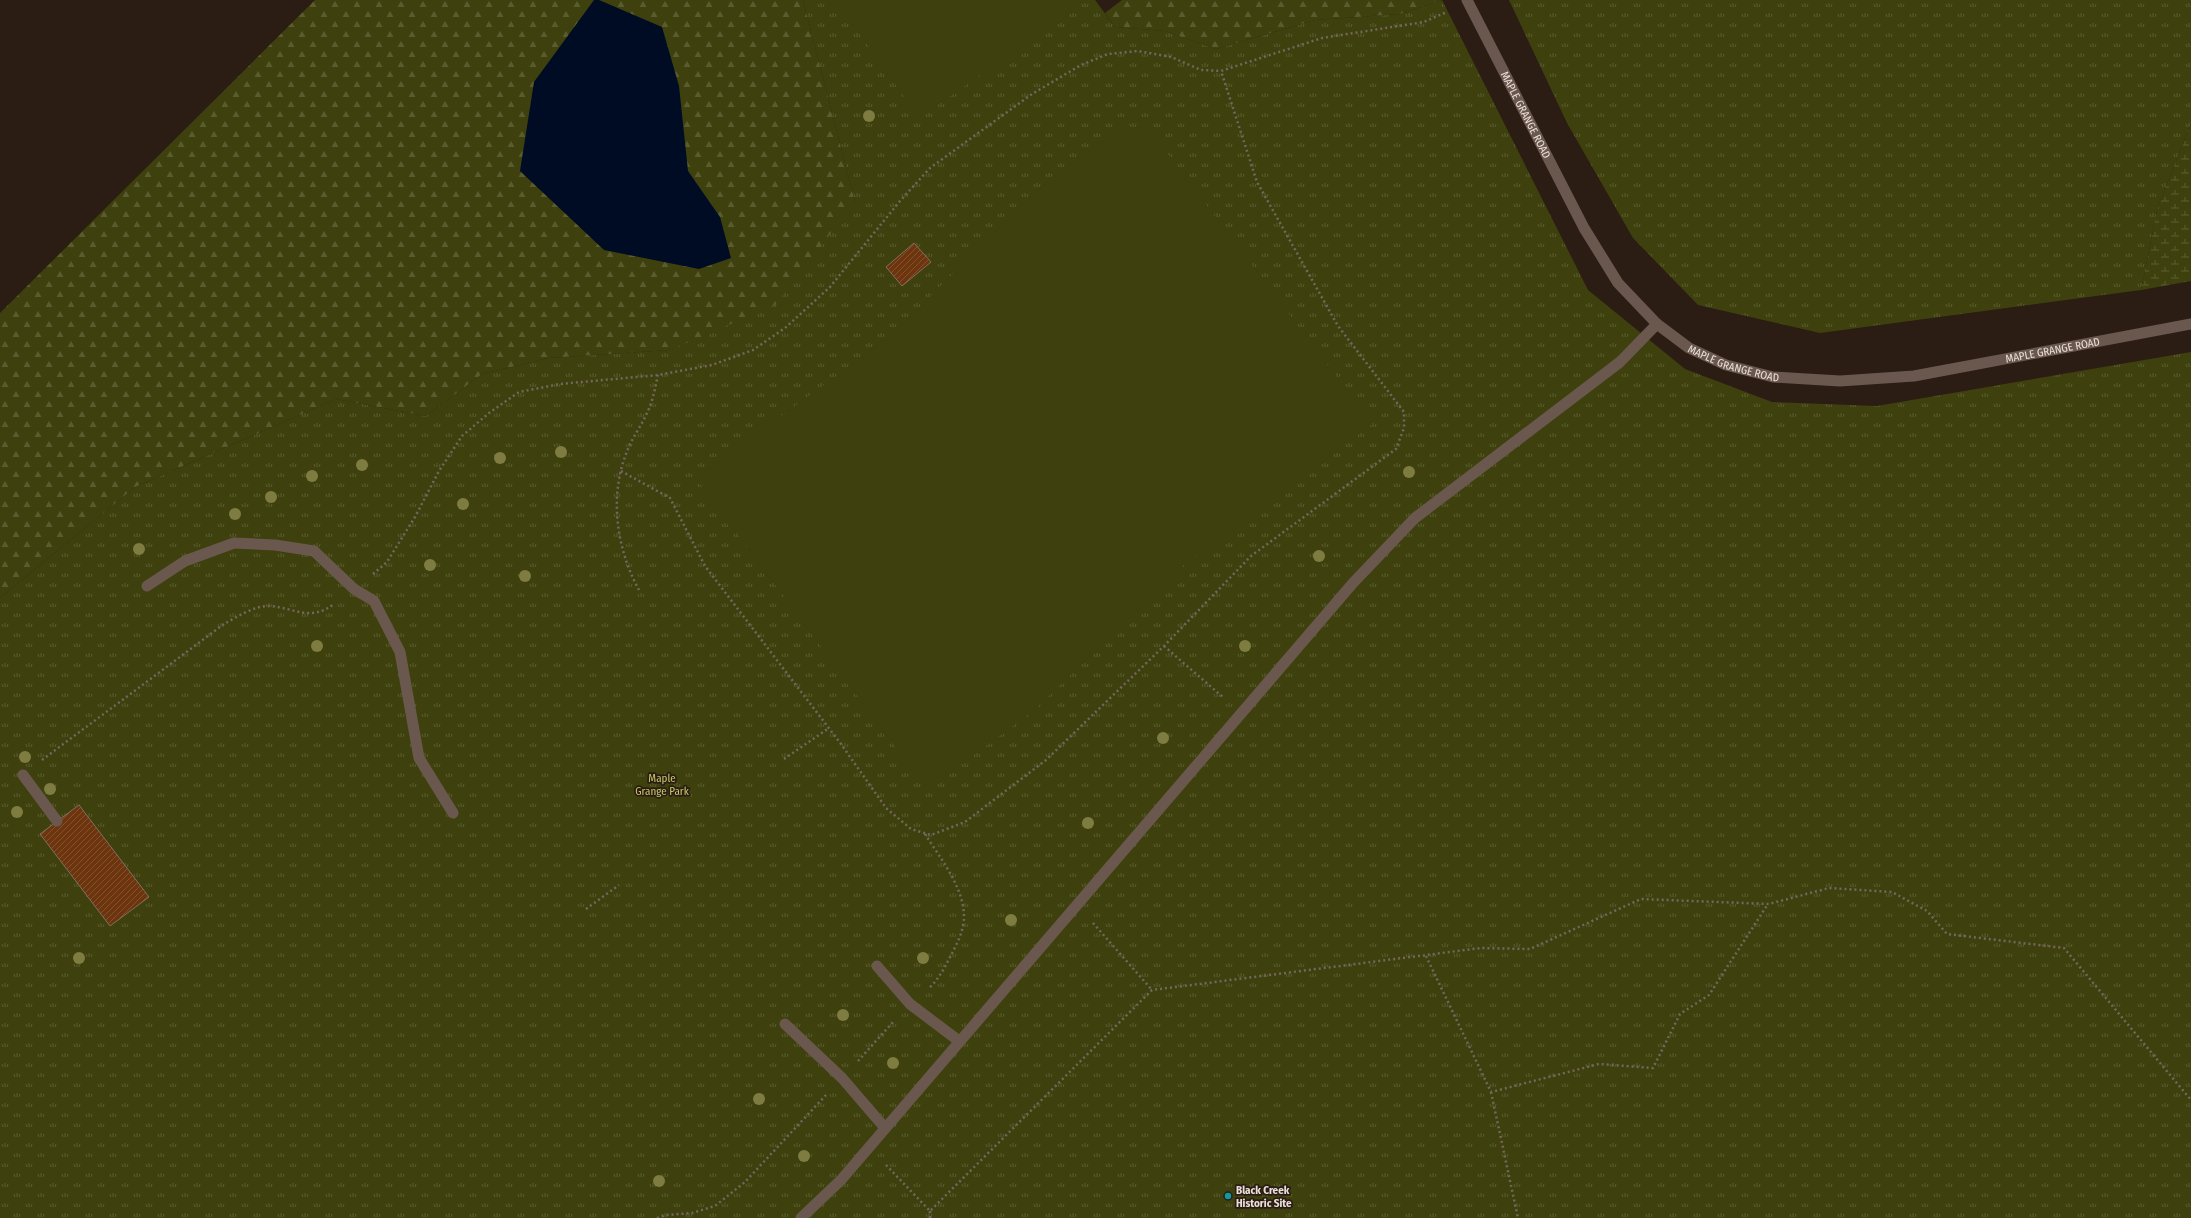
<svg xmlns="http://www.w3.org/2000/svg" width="2191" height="1218" font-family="'Fira Sans Condensed',sans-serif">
  <defs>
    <pattern id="grass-tufts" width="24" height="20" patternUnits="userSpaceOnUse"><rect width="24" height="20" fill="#3e410d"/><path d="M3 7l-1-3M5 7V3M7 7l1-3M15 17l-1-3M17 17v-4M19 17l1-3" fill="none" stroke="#5a5c30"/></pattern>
    <pattern id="forest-firs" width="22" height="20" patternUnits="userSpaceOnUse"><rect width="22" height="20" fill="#3e410d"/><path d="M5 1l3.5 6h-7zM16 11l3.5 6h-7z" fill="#5a5c30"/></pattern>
    <pattern id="wetland-marsh" width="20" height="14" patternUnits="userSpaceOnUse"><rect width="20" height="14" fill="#3e410d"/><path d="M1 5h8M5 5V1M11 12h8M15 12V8" fill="none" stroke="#5a5c30"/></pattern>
    <pattern id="building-hatch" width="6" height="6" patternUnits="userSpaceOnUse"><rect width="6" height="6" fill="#6d350d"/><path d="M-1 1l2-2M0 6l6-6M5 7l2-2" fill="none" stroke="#825230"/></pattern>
  </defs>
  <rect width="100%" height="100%" fill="#2b1c14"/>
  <path fill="url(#grass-tufts)" d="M803,0h292l20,27 50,4 51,18 99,-29 85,-6 42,-14 146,290 97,79 87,33 105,4 314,-54v866h-2191v-620l135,-111 201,-88 90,17 56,-42 66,-16 122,-8 185,-148z
    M1509,0h682v124l-33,82 -17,84 -321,43 -122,-28 -65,-67 -66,-115z"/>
  <path fill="url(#forest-firs)" d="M315,0h488l52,202 -80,103 -105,45 -122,8 -66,16 -56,42 -90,-17 -201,88 -135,111v-285z
    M1122,0h320l-42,14 -85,6 -99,29 -51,-18 -50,-4 -10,-14z"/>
  <path fill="url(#wetland-marsh)" d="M2191,124v157l-50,9 17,-84z"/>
  <path fill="#3e410d" d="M836,0h228l8,11 -153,107z
    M1124,126l25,3 223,295 -187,140 -153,148 -90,66 -25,-2 -221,-298 194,-141 145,-146z"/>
  <path fill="#000c24" d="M594,0h5l63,27 17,59 9,85 32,46 11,41 -32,11 -95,-19 -84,-79 14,-89z"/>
  <path fill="url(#building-hatch)" stroke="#806e64" d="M914,243l17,19 -29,24 -16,-19z
    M79,805l70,92 -39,29 -70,-92z"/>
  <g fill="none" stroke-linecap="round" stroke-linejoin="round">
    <path stroke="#746760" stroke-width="2.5" stroke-dasharray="2 3" stroke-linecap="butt" d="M621,471l49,27 35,68 136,178 45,64 25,21 20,6 34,-13 81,-62 118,-114 87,-90 145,-107 8,-21v-16l-66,-86 -81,-144 -36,-111
      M373,574l14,-12 28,-45 24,-46 23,-35 27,-23 30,-21 41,-8 98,-9 54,-10 41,-15 32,-22 45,-41 70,-86 30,-33 102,-74 49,-29 27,-11 30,-3 33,6 30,13 20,1 101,-33 102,-16 23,-10
      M639,590c-22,-40 -30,-92 -13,-136 5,-15 15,-27 21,-41 6,-12 8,-25 11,-38
      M1164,646l60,52
      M784,759l45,-31
      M42,760l182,-136c13,-7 31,-19 46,-18 25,2 40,16 64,-2
      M925,834c15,24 39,53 39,83 0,13 -7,27 -13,38 -6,12 -12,24 -22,33
      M586,909l33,-24
      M1093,923l59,67
      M1426,956l65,136 108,-28 54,4 27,-54 29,-19 59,-91
      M858,1061l35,-39
      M1491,1092l27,126
      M886,1165l44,46 222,-221 329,-42 49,1 111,-50 128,5 60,-16 63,4 35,19 20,23 117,14 127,152
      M930,1211v7
      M657,1218l9,-3 26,-2 23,-7 30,-24 81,-87"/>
    <path stroke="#6a584f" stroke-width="11" d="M147,586l38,-25 49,-18 41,2 39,6 40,38 20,12 26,51 19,106 34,55
      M877,966l33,38 49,37
      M785,1024l57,54 43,50
      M801,1218l40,-38 512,-597 62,-65 205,-156 37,-38"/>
    <path stroke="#6a584f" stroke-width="11" d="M23,775l34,46"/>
    <path stroke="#6a584f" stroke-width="11" id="s1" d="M1467,0l117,228 34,55 39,41 32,24 37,17 47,12 67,4 74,-5 277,-52"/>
  </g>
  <g fill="#7f7c41">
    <circle cx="869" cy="116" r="6"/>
    <circle cx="561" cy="452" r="6"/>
    <circle cx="500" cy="458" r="6"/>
    <circle cx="362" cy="465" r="6"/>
    <circle cx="1409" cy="472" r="6"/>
    <circle cx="312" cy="476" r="6"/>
    <circle cx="271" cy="497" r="6"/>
    <circle cx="463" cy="504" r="6"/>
    <circle cx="235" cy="514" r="6"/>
    <circle cx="139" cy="549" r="6"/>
    <circle cx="1319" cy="556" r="6"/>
    <circle cx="430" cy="565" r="6"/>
    <circle cx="525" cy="576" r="6"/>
    <circle cx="317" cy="646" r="6"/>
    <circle cx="1245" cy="646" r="6"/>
    <circle cx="1163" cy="738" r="6"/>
    <circle cx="25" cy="757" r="6"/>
    <circle cx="50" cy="789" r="6"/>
    <circle cx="17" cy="812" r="6"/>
    <circle cx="1088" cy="823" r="6"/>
    <circle cx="1011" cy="920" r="6"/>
    <circle cx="79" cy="958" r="6"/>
    <circle cx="923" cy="958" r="6"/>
    <circle cx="843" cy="1015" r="6"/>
    <circle cx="893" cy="1063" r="6"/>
    <circle cx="759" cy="1099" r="6"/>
    <circle cx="804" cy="1156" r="6"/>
    <circle cx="659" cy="1181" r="6"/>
  </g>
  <circle fill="#0f9aa8" stroke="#2b1c14" stroke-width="1.5" cx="1228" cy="1196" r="4"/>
  <g text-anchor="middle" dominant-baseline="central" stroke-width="3.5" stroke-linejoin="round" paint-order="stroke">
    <g font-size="11" fill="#eae0da" stroke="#2b1c14">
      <text stroke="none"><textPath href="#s1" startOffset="129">MAPLE GRANGE ROAD</textPath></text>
      <text stroke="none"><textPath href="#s1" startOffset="789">MAPLE GRANGE ROAD</textPath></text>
      <text stroke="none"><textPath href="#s1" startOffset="465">MAPLE GRANGE ROAD</textPath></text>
    </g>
    <g font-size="11" fill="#c3ca66" stroke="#2b1c14">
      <text x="662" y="778">Maple<tspan x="662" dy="13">Grange Park</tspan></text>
    </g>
    <g font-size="11" font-weight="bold" fill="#eae0da" stroke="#2b1c14" text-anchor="start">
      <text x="1236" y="1190">Black Creek<tspan x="1236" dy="13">Historic Site</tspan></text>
    </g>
  </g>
</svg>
